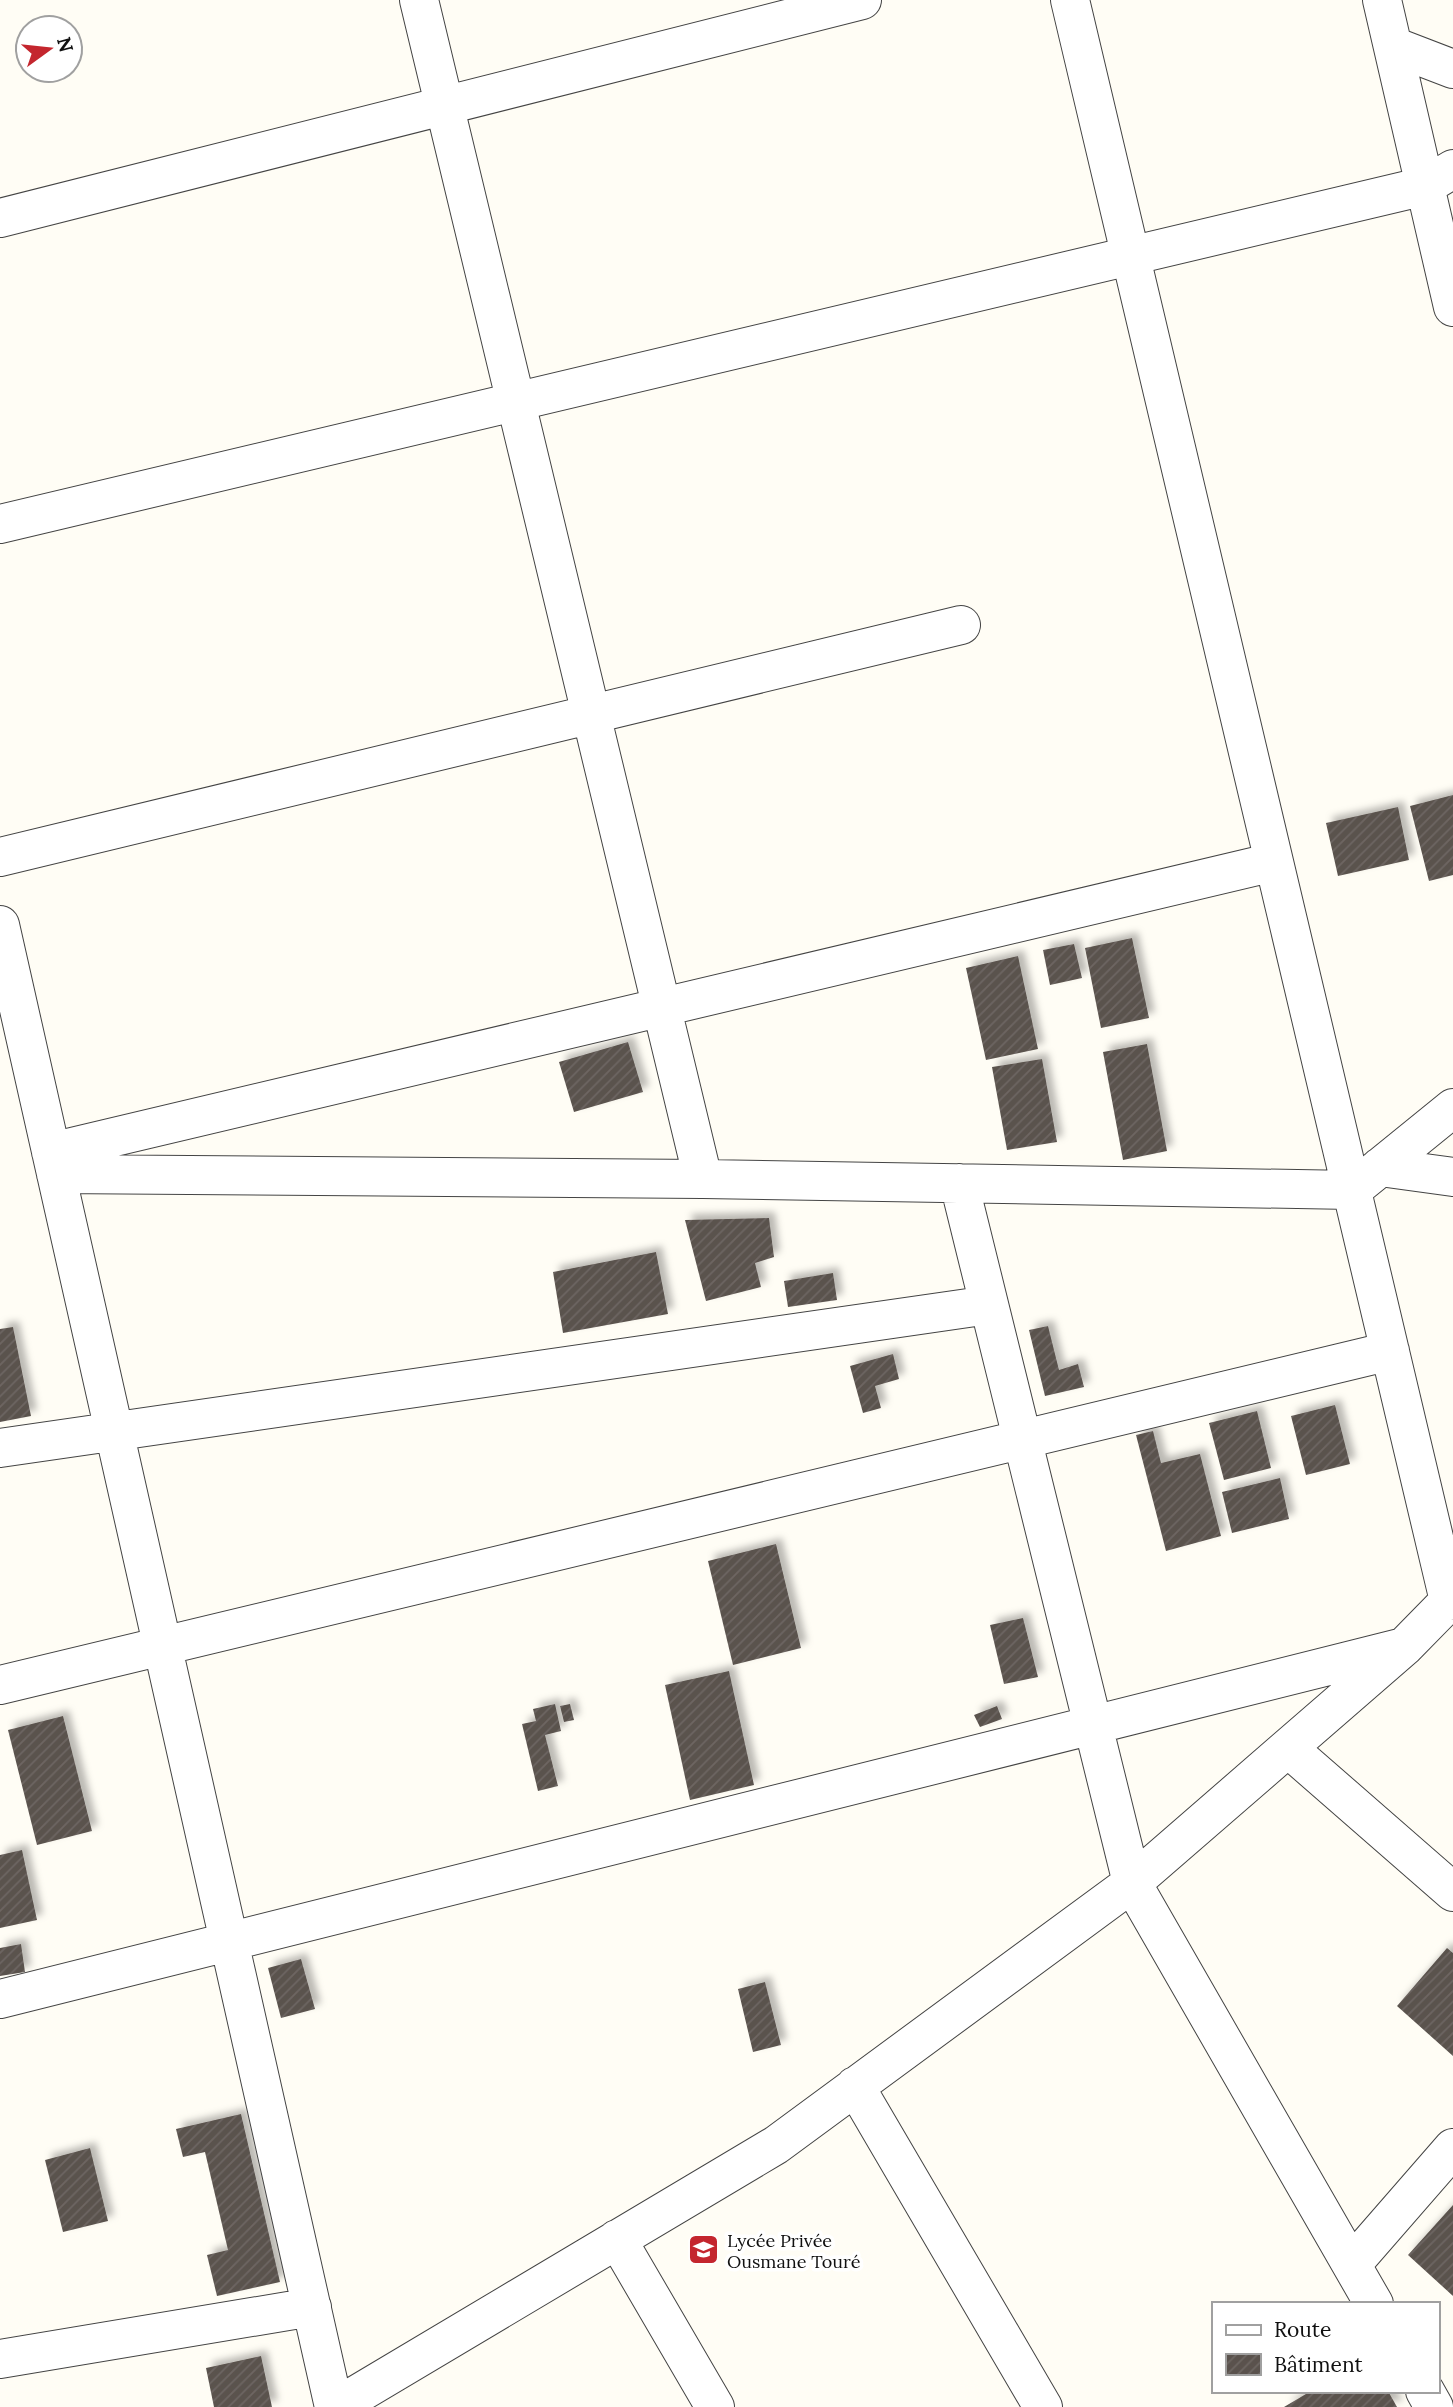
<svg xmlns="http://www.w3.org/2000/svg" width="1453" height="2407" font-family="Lora,serif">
  <defs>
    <pattern id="building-hatch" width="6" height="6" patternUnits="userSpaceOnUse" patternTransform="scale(1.75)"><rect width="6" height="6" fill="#5a524d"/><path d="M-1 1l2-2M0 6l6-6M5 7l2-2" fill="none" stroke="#6d6662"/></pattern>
    <filter id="shadow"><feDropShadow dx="6" dy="-6" stdDeviation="3.5" flood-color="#0004"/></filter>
  </defs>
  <rect width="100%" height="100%" fill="#fffdf5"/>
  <path fill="url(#building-hatch)" filter="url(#shadow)" d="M1453,795v80l-24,6 -19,-75z
    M1398,807l11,53 -71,16 -12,-53z
    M1132,938l17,80 -48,10 -16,-80z
    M1074,944l8,34 -32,7 -7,-35z
    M1018,956l20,93 -52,11 -20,-92z
    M628,1042l15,50 -69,20 -15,-50z
    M1147,1044l20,107 -44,9 -20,-108z
    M1042,1059l15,83 -50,8 -15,-83z
    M769,1218l5,39 -19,6 6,24 -55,14 -21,-81z
    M656,1252l12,62 -105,19 -10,-61z
    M833,1273l4,27 -49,7 -4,-26z
    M1048,1326l11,44 19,-6 6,23 -39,9 -16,-66z
    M13,1327l18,89 -31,6v-93z
    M893,1354l6,25 -24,7 6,22 -18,5 -13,-47z
    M1335,1405l15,59 -44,11 -15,-59z
    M1257,1411l14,57 -47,12 -15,-57z
    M1153,1431l8,32 39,-9 21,82 -55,15 -30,-116z
    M1280,1478l9,41 -57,14 -10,-41z
    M776,1544l25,104 -68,17 -25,-104z
    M1023,1618l15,59 -34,7 -14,-59z
    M729,1671l25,114 -64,15 -25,-115z
    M555,1704l6,27 -16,4 13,51 -20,5 -16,-67 14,-3 -3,-12z
    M570,1704l4,16 -10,2 -4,-16z
    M997,1706l5,13 -22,8 -6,-12z
    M63,1716l29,115 -55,14 -29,-115z
    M22,1850l15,70 -37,8v-73z
    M21,1944l4,28 -25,4v-28z
    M1447,1948l6,5v103l-56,-50z
    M301,1959l14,50 -34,9 -13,-50z
    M765,1982l16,63 -28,7 -15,-63z
    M241,2114l39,168 -63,14 -10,-41 21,-5 -23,-98 -22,5 -7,-28z
    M90,2148l18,73 -45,11 -18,-72z
    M1453,2205v91l-45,-41z
    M261,2356l11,51h-58l-8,-39z
    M1311,2391h77l9,16h-113z"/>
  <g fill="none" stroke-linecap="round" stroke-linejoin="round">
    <defs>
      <path id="minor" d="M419,0l284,1179
        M1070,0l379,1601
        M1382,0l71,307
        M1393,46l60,23
        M0,218l862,-218
        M0,524l1425,-338 28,-17
        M0,857l961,-232
        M0,925l334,1482
        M51,1152l1223,-290
        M1380,1167l73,10
        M56,1174l647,5 649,11 101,-82
        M959,1183l173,700 242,421
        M0,1448l989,-143
        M0,1685l1390,-334
        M1288,1748l165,144
        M0,1999l1404,-352
        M855,2086l188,321
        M617,2239l98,168
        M1352,2264l101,-116
        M0,2359l312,-52
        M1425,2391l9,16
        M336,2407l440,-262 356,-262 272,-236 49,-50"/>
    </defs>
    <use href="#minor" stroke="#444" stroke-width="40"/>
    <use href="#minor" stroke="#fff" stroke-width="38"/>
  </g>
  <defs>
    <symbol id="university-square" viewBox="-11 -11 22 22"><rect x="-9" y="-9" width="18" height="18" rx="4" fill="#c4262e" stroke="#fff"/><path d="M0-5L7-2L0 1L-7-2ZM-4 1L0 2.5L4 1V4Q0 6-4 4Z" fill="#fff"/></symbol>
  </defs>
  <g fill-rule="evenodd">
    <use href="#university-square" x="686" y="2232" width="35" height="35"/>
  </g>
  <g text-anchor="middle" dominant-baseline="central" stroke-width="7" stroke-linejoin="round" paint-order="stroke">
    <g font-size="18" fill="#111" stroke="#fff" text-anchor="start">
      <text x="727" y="2240">Lycée Privée<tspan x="727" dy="21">Ousmane Touré</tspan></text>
    </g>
  </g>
  <rect x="1212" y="2302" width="228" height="91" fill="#ffffff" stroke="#a0a0a0" stroke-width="2"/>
  <rect x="1226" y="2325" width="35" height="10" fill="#ffffff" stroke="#a0a0a0" stroke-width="2"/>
  <text x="1274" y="2337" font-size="21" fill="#111111">Route</text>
  <rect x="1226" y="2354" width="35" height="21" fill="url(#building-hatch)" stroke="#a0a0a0" stroke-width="2"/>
  <text x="1274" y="2372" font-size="21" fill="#111111">Bâtiment</text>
  <g transform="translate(49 49) rotate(75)"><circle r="33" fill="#ffffff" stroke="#a0a0a0" stroke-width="2"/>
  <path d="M0-5L12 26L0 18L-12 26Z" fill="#c4262e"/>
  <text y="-10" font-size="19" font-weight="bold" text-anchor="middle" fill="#111111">N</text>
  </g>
</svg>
